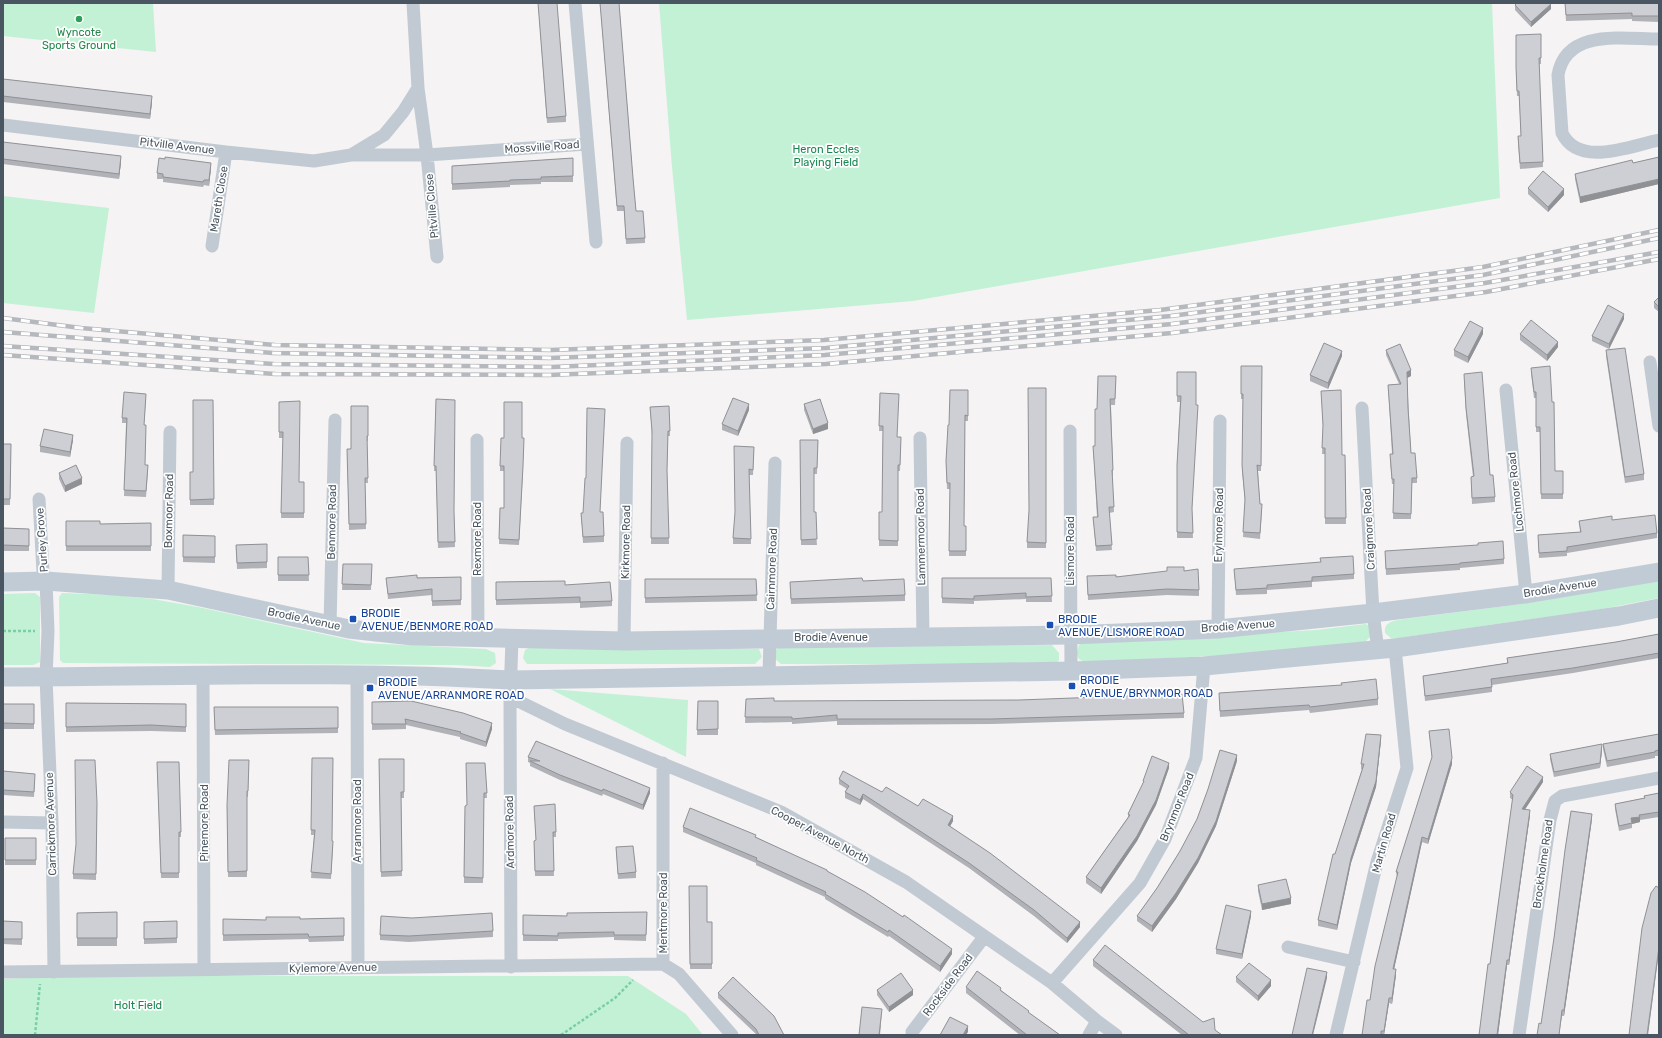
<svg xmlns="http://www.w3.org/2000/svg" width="1662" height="1038" font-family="Rubik,sans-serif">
  <rect width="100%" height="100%" fill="#f5f3f3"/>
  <path fill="#c3f1d5" d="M3,3h150l3,49 -153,-16z
    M659,3h833l8,195 -587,103 -226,19 -15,-153z
    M3,196l106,12 -15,105 -91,-10z
    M1659,580v18l-57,11 -210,30 -7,-6c-1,-12 9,-12 19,-14l117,-15z
    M35,593l5,4v65l-7,3h-30v-71z
    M62,593l53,2 37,4 46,8 166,36 122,6 9,4 1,10 -6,4 -35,-2 -392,-2 -3,-3 -1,-63z
    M1366,624l5,3v9l-8,8 -152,12 -127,6 -5,-3 -3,-5 3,-9 3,-2 234,-13z
    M1052,645l7,8v7l-4,5 -274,-1 -6,-5 1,-9 5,-4z
    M530,647l229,2 3,8 -7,7h-228l-4,-6 2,-8z
    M550,689l138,11 -2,57z
    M101,974l108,2h419l58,38 17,21h-700v-56z"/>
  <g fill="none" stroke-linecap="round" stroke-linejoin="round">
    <path stroke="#7ad0a6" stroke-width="2.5" stroke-dasharray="3 2" stroke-linecap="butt" d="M3,631h32
      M35,1035l5,-51
      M561,1035l54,-37 18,-18"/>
    <path stroke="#c1cad2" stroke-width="13" d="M575,3l21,239
      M1659,39c-35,0 -93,-11 -101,36l4,58c17,35 68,13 97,7
      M3,125l223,27 88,9 37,-6 33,-20 19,-23 15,-24 -5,-85
      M351,155h76l-9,-67
      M212,246l14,-94
      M437,257l-10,-102 160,-11
      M1650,362l9,64
      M1506,390l20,204
      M1362,408l11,205 5,37
      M1070,431l1,240
      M920,438l3,199
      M477,440l1,198
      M39,499l4,73 3,9 2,50 -2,46 6,146 2,149
      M168,590l2,-158
      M330,625l5,-205
      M1218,629l2,-208
      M512,639l-2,58 55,27 216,88 125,70 146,101 45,38 19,14
      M624,641l3,-198
      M357,675l1,292
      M769,675l6,-212
      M203,676l1,293
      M510,697l1,270
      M663,763v201l16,10 53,61
      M3,822l49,1
      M1288,947l66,15
      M3,972l660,-8
      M1052,983l88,-100 25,-44 31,-81 8,-92
      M912,1032l72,-95
      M1089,1035l8,-14
      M1336,1035l41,-173 30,-94 -12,-120
      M1519,1035l31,-215 5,-19 7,-5 97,-18"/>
    <path stroke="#c1cbd6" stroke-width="19" d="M3,582l43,-1 122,9 181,39 64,7 211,5 446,-6 148,-6 155,-16 153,-19 133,-22
      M3,677c169,0 338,-7 507,3l561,-9 133,-5 191,-18 224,-32 40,-8"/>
    <defs>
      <path id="rail" d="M3,318l78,10 194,17 276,5 273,-10 336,-30 323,-43 176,-37
        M3,332l270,21 277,5 276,-10 345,-32 312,-41 176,-37
        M3,346l271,18 278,3 273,-12 347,-31 313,-41 174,-31
        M3,355l272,19 274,1 277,-11 346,-31 314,-41 173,-33"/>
    </defs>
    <use href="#rail" stroke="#b5b8bd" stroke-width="4.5"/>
    <use href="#rail" stroke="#fff" stroke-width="3" stroke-dasharray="9" stroke-linecap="butt"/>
  </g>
  <path fill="#b0b2b7" d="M538,3l28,113v6l-19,1z
    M600,3h19l14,175 3,33 9,27v5l-19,1 -2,-33h-7z
    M1565,3h94v19l-27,-1v-2l-66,2z
    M1515,5l36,4 -20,18 -16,-17z
    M1541,34v30h-2l4,103 -23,2 -2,-27v-6h3l-2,-40h-2l-1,-24z
    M3,79l149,23 -2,17 -147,-17z
    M3,142l118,20 -2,17 -116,-15z
    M1659,157v27l-79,19 -5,-24v-5l58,-11z
    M573,158v24h-32v2l-31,1v2l-58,3v-24z
    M211,168l-2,18 -5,-1 -1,2 -40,-5v-3h-6v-6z
    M1528,188l36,7 -16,17 -20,-18z
    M1659,297v15l-5,-4v-6z
    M1624,319l-15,30 -17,-8v-5z
    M1483,334l-15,29 -14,-7v-6z
    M1520,334l38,13 -11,14 -27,-21z
    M1386,350l25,26 -4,2 4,75 6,25v5h-5l-1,36h-18l1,-35h-2l-2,-24 2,-6 -4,-69 11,-1 -13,-29z
    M1606,350l38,124v6l-19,3 -19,-127z
    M1342,356l-14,33 -18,-8v-6z
    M1241,366h21l-1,105h-3l2,33 2,6 -2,29 -17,-2 2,-35 -3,-31 1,-72h-2z
    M1531,368l24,103h8v28h-22l-1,-67h-4v-34h-2l-3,-25z
    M1177,372h19l-4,139 1,27h-16v-73l3,-63h-3z
    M1116,376l-1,29h-4l2,65v5l-1,1 2,36 -5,1 3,37 -16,1 -3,-34h4l-4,-71h2z
    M1464,379l26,96 5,22v5l-23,2 -1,-27h2l-7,-63z
    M1046,388v160h-19v-6z
    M968,390v31h-3l-1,105h2v30h-17l1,-67h-3l-1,-28 3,-36z
    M1321,391l21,64h3l1,69h-21v-70h-3l1,-26z
    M880,393l17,44 4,6 -1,28h-2v75h-19v-34h3l1,-81h-4z
    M146,399l-2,26 1,40 3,6 -2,26 -22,-1 2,-73h-4v-5z
    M436,399l18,114 1,34 -17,1 -2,-77h-2z
    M213,400l1,105h-24v-33h3z
    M279,402l20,80h5v36h-23l2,-80h-4z
    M804,404l24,25 -15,5 -9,-24z
    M368,406v35h-1l1,42h-3l1,46 -17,1 -2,-81h4z
    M669,406l1,30h-2l-1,36 2,72h-18l1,-108 -2,-29z
    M749,410l-11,26 -16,-6v-6z
    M504,438h18l1,34 -4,73 -20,-1 1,-36h4v-37h-4v-5z
    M73,440l-3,17 -30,-5v-6z
    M800,440h18l-1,34h-3v38l3,33h-16z
    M3,444h8l-1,61h-7z
    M754,447l-1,28h-4l2,69h-18v-6z
    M59,473l23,11 -17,8 -6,-13z
    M600,512l4,24v6l-21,1 -2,-30z
    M1612,520l45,13v5l-90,15v3l-28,2 -1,-23 42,-3 -1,-11z
    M66,521l34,3 51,-1v28h-85z
    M3,528l26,1v22h-26z
    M183,535l32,1v27l-32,-1z
    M267,544v24l-30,1 -1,-24z
    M1385,551l119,8v5l-44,4v2l-74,5z
    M278,557h30l1,24h-31z
    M343,564h29l-1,26h-29z
    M1234,569l120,5v5l-42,3v5l-45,3v4l-31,1z
    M1184,571l15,19v6l-32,-1 -79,5 -1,-24 29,1z
    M461,577v28l-29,1v-11l-44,4 -2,-21z
    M942,578h109l1,24h-26v-3l-52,2v3l-32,-1z
    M645,579h111l1,22 -112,2z
    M863,581l42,14v6l-114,3 -1,-17z
    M496,582l69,3 47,16v5l-32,2v-5l-84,2z
    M1659,634v24l-86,15 -81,12v7l-67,9 -2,-25 84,-13v-5l109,-16z
    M1219,698l159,1v6l-68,8 -1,-3 -89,7z
    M746,699l28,2 410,12v5l-193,6 -154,1v-4l-45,3v-2l-47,1z
    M698,701h20v34h-21z
    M372,702l120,27 -6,18 -26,-8v-2l-54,-12v4l-34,1z
    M66,703l120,1v28l-35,-1 -85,1z
    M34,704v25h-31v-23z
    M214,707h124v26l-123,2z
    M1429,731l23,33 -24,80 -6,-2 -28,127 2,6 -4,29 -3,-1 -5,32h-22l8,-35 27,-123 -1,-5 36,-114z
    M1659,734v22h-4v2l-48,9 -4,-18v-5z
    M1381,740l-5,47 -25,76 -14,67 -19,-4v-6l17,-66 27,-85h-1v-5z
    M1602,750l-2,18 -46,9 -4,-18v-5z
    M528,757l122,36 -7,17 -40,-16 -1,2 -42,-16 -30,-14v-3l-2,-1z
    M312,758l21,88 -2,33 -20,-1 3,-43h-3z
    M379,759h25v39h-3l1,78 -21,1z
    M249,760l-1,37h-1v80h-19l-1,-72z
    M1237,761l-21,65 -18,37 -22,36 -24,33 -15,-11v-5l20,-28z
    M157,762l24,70v5h-2v41h-18z
    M485,763l2,35h-3l-1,85h-19l1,-77 2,-1z
    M1169,768l-13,37 -19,36 -36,53 -15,-11v-6l42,-60v-3l15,-30v-3z
    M3,771l32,8 -1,18 -31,-2z
    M839,779l43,13 36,14 35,15 -3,5 130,101 -13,16 -33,-27 -65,-48 -106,-69 -3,6 -15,-7v-6l2,-3 -8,-5z
    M1543,782l-18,27 5,6 -21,150h-2l-9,70h-19l11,-71 23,-164 -3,-2v-6z
    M1659,793v24l-19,3v2l-8,2v4l-13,3 -4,-22v-5l29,-6v-2z
    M97,803l-1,77 -23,-1v-5z
    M534,806l22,26v5h-3l1,39h-19l-1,-35 2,-1z
    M1592,819l-28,197h-2l-21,8z
    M683,827l73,10 71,35 125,82 -12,18 -51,-36 -1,1 -63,-38v-2l-69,-32v-2l-73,-31z
    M5,838h31v27h-31z
    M616,847l20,25v6l-18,1z
    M1258,885l33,19 -29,6 -4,-19z
    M689,886l18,36h5v47h-22z
    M117,912v34h-40v-33z
    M647,912l-1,29 -32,-1v-3l-56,2v2h-35v-26l44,1z
    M1251,916l-9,43 -26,-5v-5z
    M344,918v23l-35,1 -1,-3 -85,2v-22l43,1z
    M3,921l19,1v23l-19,-1z
    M177,921v22l-33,1v-22z
    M493,931v6l-84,5 -29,-2v-5z
    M1093,960l110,62 19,13h-40l-89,-69z
    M1236,977l35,9 -13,15 -22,-19z
    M966,987l35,3 28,23 31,22h-40l-54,-42z
    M877,990l36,5 -24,17 -12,-17z
    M718,993l66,42h-27l-39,-37z"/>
  <path fill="#909195" d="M1551,4v5l-20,18v-5z
    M152,96v6l-2,17v-5z
    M121,156v6l-2,17v-5z
    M211,163v5l-2,18v-6z
    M1659,179v5l-79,19v-6z
    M1564,189v6l-16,17v-5z
    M1624,314v5l-15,30v-5z
    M1483,328v6l-15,29v-6z
    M1558,342v5l-11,14v-6z
    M1342,351v5l-14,33v-6z
    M1411,370v6l-4,2v-6z
    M749,404v6l-11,26v-5z
    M828,423v6l-15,5v-5z
    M73,435v5l-3,17v-5z
    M82,478v6l-17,8v-6z
    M492,723v6l-6,18v-5z
    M1381,735v5l-5,47 -25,76 -14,67v-5l14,-67z
    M1602,744v6l-2,18v-5z
    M1237,755v6l-21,65 -18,37 -22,36 -24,33v-6z
    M1452,758v6l-24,80v-5z
    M1169,763v5l-13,37 -19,36 -36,53v-6z
    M1543,777v5l-21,32v-5z
    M650,788v5l-7,17v-5z
    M863,794v5l-3,6v-5z
    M1530,810v5l-21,150v-5z
    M1592,814v5l-28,197v-6z
    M953,816v5l-5,9v-5z
    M1640,817v5l-8,2 -1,-6z
    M1422,837v5l-29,132v-5z
    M1291,898v6l-29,6v-6z
    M1251,911v5l-9,43v-5z
    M1080,922v5l-13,16v-5z
    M1659,947v5l-11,83h-1z
    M952,949v5l-12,18v-6z
    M1507,960v5l-9,70h-1z
    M1396,969v6l-4,29v-6z
    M1327,972v6l-14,57h-1z
    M1271,980v6l-13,15v-5z
    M913,990v5l-24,17v-5z
    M1389,998v5l-5,32v-4z
    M882,1009l-2,26h-1z
    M1562,1010v6l-3,19z
    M968,1026v6l-2,3h-3z"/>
  <path fill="#cdcfd5" stroke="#909195" d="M538,3h19l9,113 -19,2z
    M600,3h19l14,175 3,33h7l2,27 -19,1 -2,-33h-7z
    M1517,3h33l1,1 -20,18 -16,-17z
    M1565,3h94v13h-27v-3l-66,2z
    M1541,34v24h-2l4,104 -23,1 -2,-27h3l-2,-45h-2l-1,-24v-32z
    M3,79l149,17 -2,18 -147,-18z
    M3,142l118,14 -2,18 -116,-15z
    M165,157l46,6 -2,17h-5l-1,2 -40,-5v-3l-6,-1 2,-15 6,1z
    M1659,157v22l-79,18 -5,-23 57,-14 1,3z
    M573,158v18l-32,1v2l-31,1v1l-58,3v-18z
    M1543,171l21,18 -16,18 -20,-19z
    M1659,297v10l-5,-5z
    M1608,305l16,9 -15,30 -17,-8z
    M1531,320l27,22 -11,13 -27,-21z
    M1470,321l13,7 -15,29 -14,-7z
    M1324,343l18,8 -14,32 -18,-8z
    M1400,344l11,26 -4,2 1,36 3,45h4l2,25h-5l-1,36 -18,-1 1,-34h-2l-2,-25h3l-5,-69 13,-1 -15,-34z
    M1625,348l19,126 -19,3 -19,-127z
    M1241,366h21l-1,100 -4,-1 3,39h2l-2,29 -17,-1 2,-33 -3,-34 1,-71h-2z
    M1550,366l2,36h2l1,69h8v23h-22l-1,-67h-4v-35h-2l-3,-24z
    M1177,372h19v33h2l-6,103 1,25 -16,-1v-67l4,-69h-4z
    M1482,372l8,103h3l2,22 -23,1 -1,-21 3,-1 -8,-68 -2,-34z
    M1098,376h18l-1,23h-5l3,71h-1l2,37h-5l3,38 -16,1 -3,-29h5l-5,-71h2v-37h2z
    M1028,388h18v155l-19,-1 2,-32z
    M950,390h18v26l-3,-1 -1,111h2v25h-17l1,-68h-3l-1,-22 2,-36h1z
    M1341,390l1,65h3l1,63h-21v-70h-3l1,-23 -2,-34z
    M124,392l22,2 -2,31h2l-1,40h3l-2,26 -22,-1 3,-72h-5z
    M880,393l19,1 -2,43h4l-1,28h-2v76l-19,-1v-28h3l1,-86h-4z
    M733,398l16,6 -11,27 -16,-7z
    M436,399l19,1 -1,112 1,30h-17l-2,-76h-2z
    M820,399l8,24 -15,6 -9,-25z
    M193,400h20l1,99 -24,1v-28h3z
    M300,401l-1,81h5v31h-23l2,-81h-4v-30z
    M504,402h18v36h2l-1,28 -4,74 -20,-1 1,-31h4v-42h-4l1,-28h3z
    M351,406h17v30h-1l1,42h-3l1,46h-17l-2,-75h4z
    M669,406l1,25h-2l-1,39 2,68h-18l1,-107 -2,-24z
    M587,408l18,1 -5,103h3l1,24 -21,1 -2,-24h2l2,-35h1z
    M44,429l29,6 -3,17 -30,-6z
    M800,440h18l-1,28h-3v44h2l1,27 -16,1z
    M3,444h8l-1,55h-7z
    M734,446l20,1 -1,23 -4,-1 2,70 -18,-1 2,-26z
    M76,465l6,13 -17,8 -6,-13z
    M1655,515l2,18 -90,14v4l-28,2 -1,-18 43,-3 -2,-11 33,-5v4z
    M66,521h34v3l51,-1v23h-85z
    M3,528l26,1v17l-26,-1z
    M183,535l32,1v21h-32z
    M1503,541l1,18 -44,4v1l-74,5 -1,-18 93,-6v-2z
    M267,544v18l-30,1 -1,-18z
    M1353,556l1,18 -42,3v4l-45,4v3l-31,2 -2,-21 87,-7 -1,-4z
    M278,557h30l1,18h-31z
    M343,564h29l-1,21 -29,-1z
    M1167,567h17v4l14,-2 1,21 -32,-1 -79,6 -1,-19 29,-1v2l51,-6z
    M417,575v3l44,-1v23l-29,1v-12l-44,5 -2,-16z
    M862,578l1,3 41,-2 1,16 -114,4 -1,-17z
    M942,578h109l1,18 -26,1v-4l-52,3v3l-32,-1z
    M645,579h111l1,16 -112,3z
    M565,581v4l45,-3 2,19 -32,1v-5l-84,3v-18z
    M1659,634v19l-86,15 -82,11 1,8 -67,9 -2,-20 85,-13 -1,-5 109,-16z
    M1376,679l2,20 -68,8 -1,-2 -89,6 -1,-18 123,-8 -1,-2z
    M1182,694l2,19 -193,6h-154v-4l-45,4v-2h-47l1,-18 28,-1v3l245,-1z
    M411,701l52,12 29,10 -6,19 -26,-9 1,-1 -56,-13 1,5h-34v-22z
    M698,701h20v28l-21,1z
    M66,703l120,1v23l-35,-2 -85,2z
    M3,704h31v20l-31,-1z
    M214,707h124v21l-123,2z
    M1449,729l3,29 -24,81 -6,-2 -29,132h3l-4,29h-3l-5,33h-3v4h-19l5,-35h3l5,-34 23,-94h-2l36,-115 -3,-26z
    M1366,734l15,1 -5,46 -25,77 -14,67 -19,-5 15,-66h2l29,-90h-3z
    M1659,734v16l-4,1v1l-48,9 -4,-17z
    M536,741l114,47 -7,17 -40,-16 -1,2 -42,-16 -30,-14h10l-12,-4z
    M1602,744l-2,19 -46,9 -4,-18z
    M1220,750l17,5 -21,66 -18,37 -22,35 -24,33 -15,-10 20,-28 23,-37 17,-32 11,-30z
    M1152,756l17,7 -13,37 -19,36 -36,52 -15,-11 44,-62 -2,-1 16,-33h-1z
    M312,758h21l-1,83h1l-2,33 -20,-2 4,-42h-4z
    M379,759h25v33h-3l1,79 -21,1z
    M75,760h20l2,43 -1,71h-23l3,-30z
    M229,760h20l-1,31h-1v80l-19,1 -1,-67z
    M157,762h22l2,70h-2v41h-18z
    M466,763h19l2,30h-3l-1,85 -19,-1 1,-71 2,-1z
    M1527,766l16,11 -21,32 8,1 -21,150h-2l-10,75h-18l9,-71h2l23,-169 -3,-3z
    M3,771l32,3 -1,18 -31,-2z
    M843,771l39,21 4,-5 32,19 5,-7 30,17 -5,9 42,28 90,69 -13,16 -33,-28 -65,-47 -106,-69 -3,6 -15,-8 4,-6 -10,-7z
    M1659,793v19l-20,3 1,2 -9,1 1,5 -13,3 -4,-22 30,-6 -1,-2z
    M555,804l1,28h-3l1,39h-19l-1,-30 2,-1 -2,-34z
    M690,808l66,27 -1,2 72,33v1l38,21 38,25 1,-2 48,34 -12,17 -51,-36 -1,2 -63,-38 1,-2 -70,-32 1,-2 -74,-31z
    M1571,811l21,3 -28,196h-2l-3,25h-22l2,-12 2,1 13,-86 11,-88z
    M5,838h31v22h-31z
    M633,846l3,26 -18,2 -2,-27z
    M1286,879l5,19 -29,6 -4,-19z
    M689,886h18v36h5v42h-22z
    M1656,886l3,2v59l-12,88h-18l13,-107 9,-35z
    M1226,905l25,6 -9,43 -26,-5z
    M117,912v26h-40v-25z
    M647,912l-1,23h-32v-3l-56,1v3l-35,-1v-20l44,1v-3z
    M492,913l1,18 -84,5 -29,-1 1,-19 31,2z
    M266,917h34v2l44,-1v18l-35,1 -1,-3 -85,1v-16l43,1z
    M3,921l19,1v17h-19z
    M177,921v17l-33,1v-17z
    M1105,945l98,77 11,-4 1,12 7,5h-33l-96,-75z
    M1249,963l22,17 -13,16 -22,-19z
    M1307,968l20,4 -15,63h-20z
    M977,971l24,17 -1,2 29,21 -1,1 32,23h-33l-61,-48z
    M901,973l12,17 -24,17 -12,-17z
    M733,977l41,39 10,19h-25l-3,-6 -38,-36z
    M862,1007l20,2 -3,26h-20z
    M950,1017l18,9 -5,9h-23z"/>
  <circle fill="#2e9e5b" stroke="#fff" stroke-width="1.5" cx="79" cy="19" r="4"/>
  <g fill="#1a4fb4" stroke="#fff" stroke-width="1.5">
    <rect x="349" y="615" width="8" height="8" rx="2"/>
    <rect x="1046" y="621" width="8" height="8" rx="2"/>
    <rect x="1068" y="682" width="8" height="8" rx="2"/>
    <rect x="366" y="684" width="8" height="8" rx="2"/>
  </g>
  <g text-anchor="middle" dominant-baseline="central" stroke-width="3.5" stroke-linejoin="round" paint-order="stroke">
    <g font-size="11" fill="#27864d" stroke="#fff">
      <text x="79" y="32">Wyncote<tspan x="79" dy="13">Sports Ground</tspan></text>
    </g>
    <g font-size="11" fill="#4a5661" stroke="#fff">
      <text transform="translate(177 146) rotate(7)">Pitville Avenue</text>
      <text transform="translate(542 147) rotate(-4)">Mossville Road</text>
      <text transform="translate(219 199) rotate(-81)">Mareth Close</text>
      <text transform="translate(432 206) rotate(-95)">Pitville Close</text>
      <text transform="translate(1516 492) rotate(-96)">Lochmore Road</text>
      <text transform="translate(169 511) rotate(-89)">Boxmoor Road</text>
      <text transform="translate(332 522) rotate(-89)">Benmore Road</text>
      <text transform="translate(1219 525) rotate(-89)">Erylmore Road</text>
      <text transform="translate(1369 529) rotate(-93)">Craigmore Road</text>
      <text transform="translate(921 537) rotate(-91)">Lammermoor Road</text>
      <text transform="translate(477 539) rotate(-90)">Rexmore Road</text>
      <text transform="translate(42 540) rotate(-94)">Purley Grove</text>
      <text transform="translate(626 542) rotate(-89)">Kirkmore Road</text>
      <text transform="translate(1070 551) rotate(-90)">Lismore Road</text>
      <text transform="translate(772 569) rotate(-88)">Cairnmore Road</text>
      <text transform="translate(1560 588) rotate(-9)">Brodie Avenue</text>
      <text transform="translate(304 619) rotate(12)">Brodie Avenue</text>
      <text transform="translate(1238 626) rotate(-4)">Brodie Avenue</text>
      <text x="831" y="637">Brodie Avenue</text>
      <text transform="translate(1177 807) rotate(-68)">Brynmor Road</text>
      <text transform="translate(357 821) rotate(-90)">Arranmore Road</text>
      <text transform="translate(204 823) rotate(-90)">Pinemore Road</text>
      <text transform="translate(51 824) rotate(-92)">Carrickmore Avenue</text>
      <text transform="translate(510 832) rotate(-91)">Ardmore Road</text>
      <text transform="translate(820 835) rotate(28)">Cooper Avenue North</text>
      <text transform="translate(1384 843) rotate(-74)">Martin Road</text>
      <text transform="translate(1543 864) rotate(-82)">Brockholme Road</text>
      <text transform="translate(663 913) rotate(-90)">Mentmore Road</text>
      <text transform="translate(333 968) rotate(-1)">Kylemore Avenue</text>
      <text transform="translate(948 985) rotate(-53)">Rockside Road</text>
    </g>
    <g font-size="11" fill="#17864f" stroke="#fff">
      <text x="826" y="149">Heron Eccles<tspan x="826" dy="13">Playing Field</tspan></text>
      <text x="138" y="1005">Holt Field</text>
    </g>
    <g font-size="11" fill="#164399" stroke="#fff" text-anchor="start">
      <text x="361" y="613">BRODIE<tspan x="361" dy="13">AVENUE/BENMORE ROAD</tspan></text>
      <text x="1058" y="619">BRODIE<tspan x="1058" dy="13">AVENUE/LISMORE ROAD</tspan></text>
      <text x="1080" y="680">BRODIE<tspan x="1080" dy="13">AVENUE/BRYNMOR ROAD</tspan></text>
      <text x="378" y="682">BRODIE<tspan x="378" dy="13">AVENUE/ARRANMORE ROAD</tspan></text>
    </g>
  </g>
  <rect width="1662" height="1038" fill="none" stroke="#4a5661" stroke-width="8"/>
</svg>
